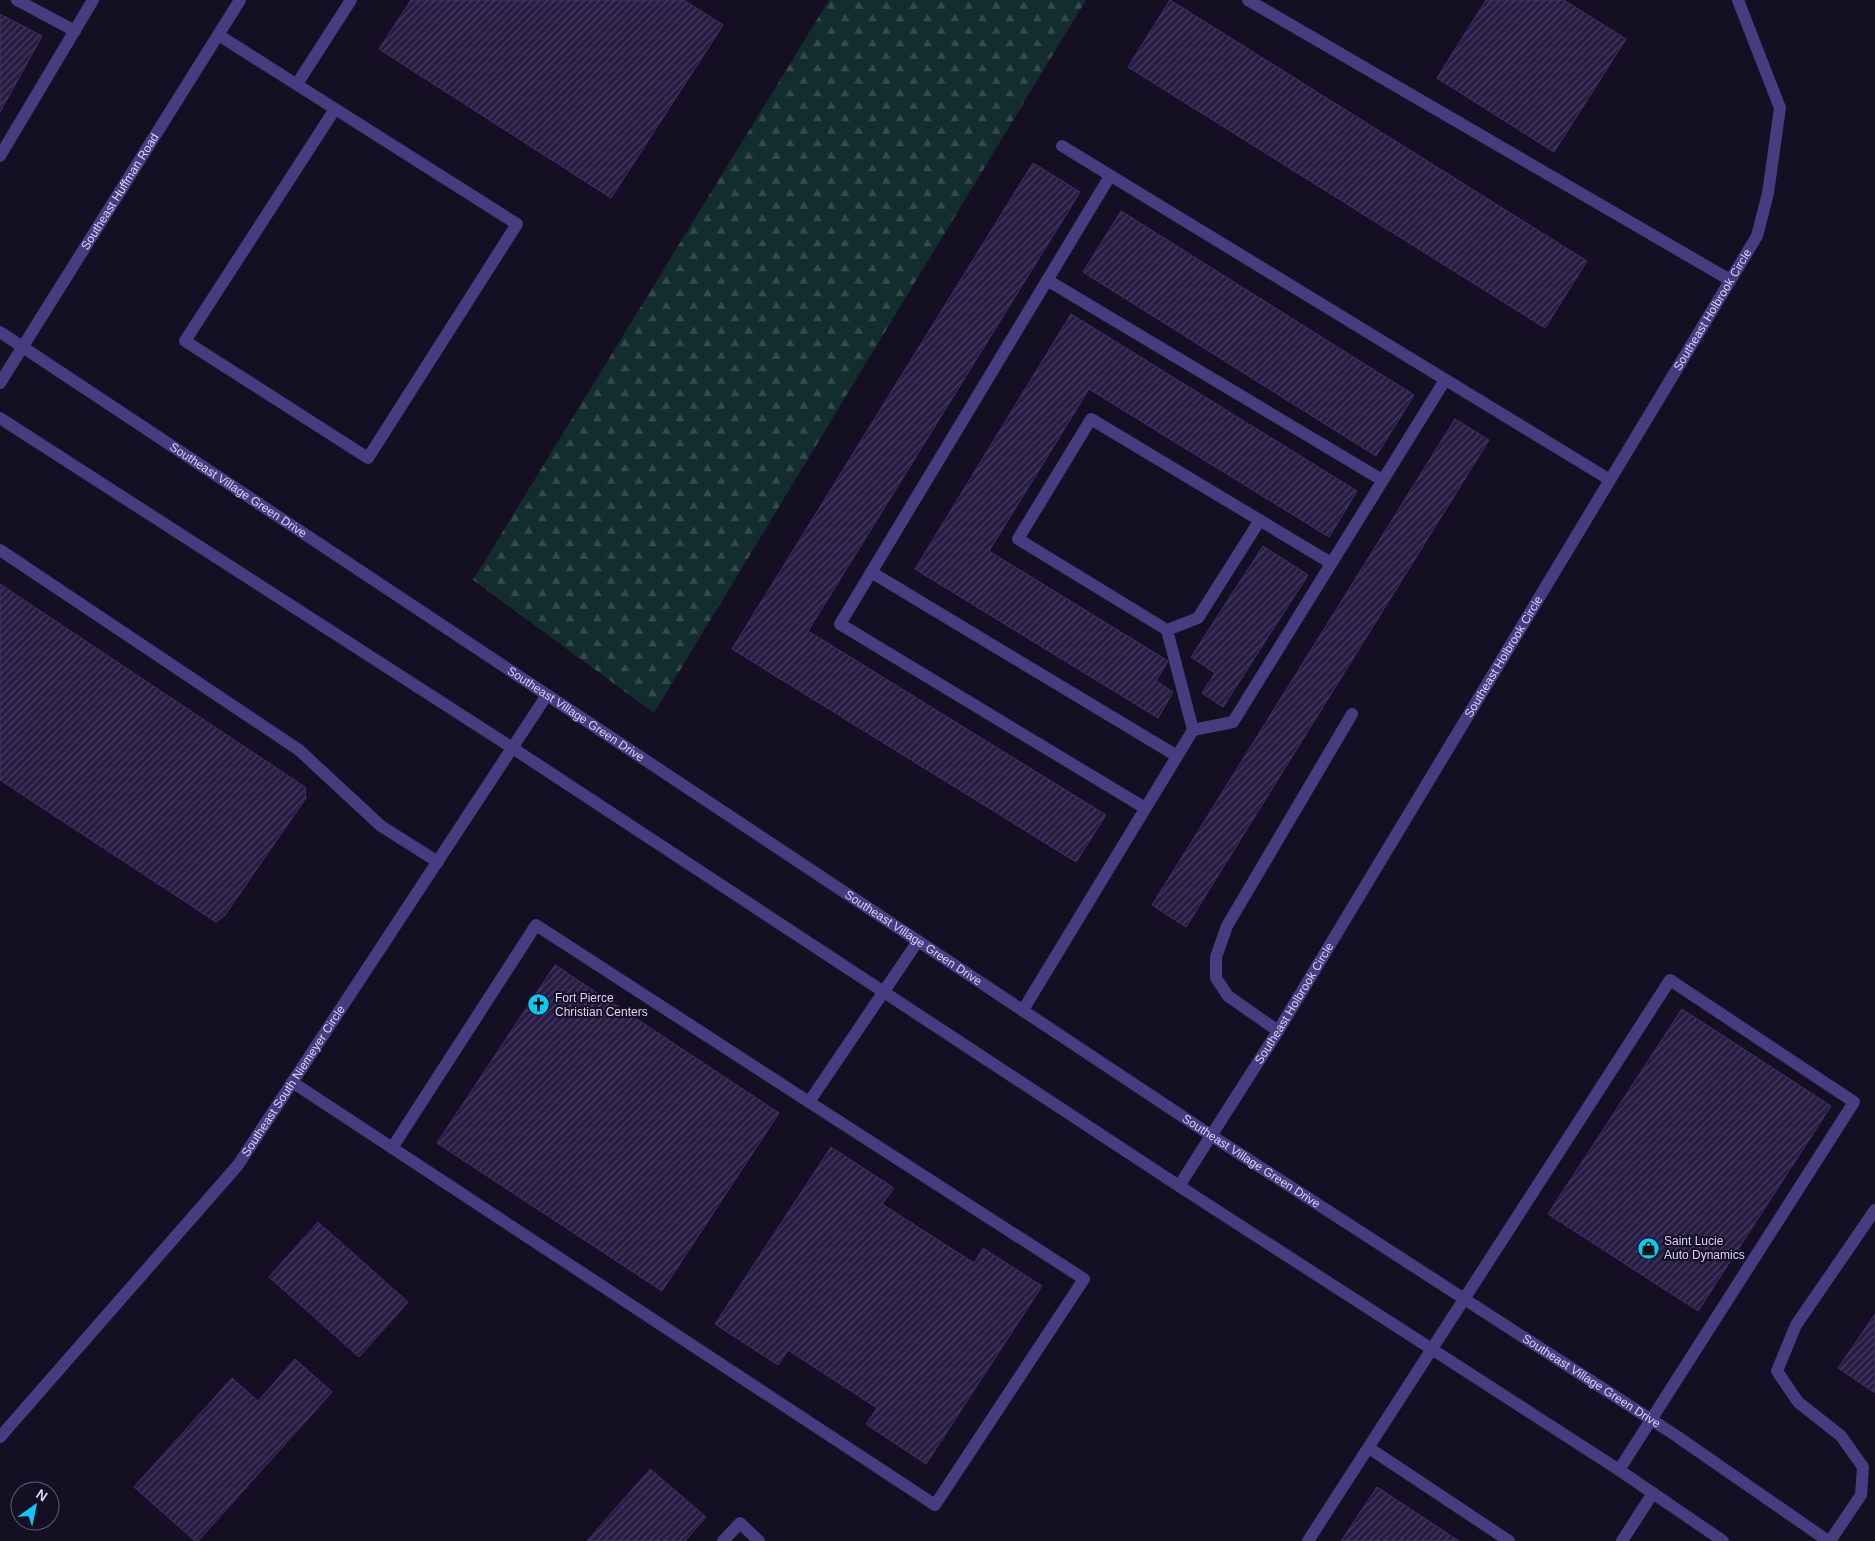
<svg xmlns="http://www.w3.org/2000/svg" width="1875" height="1541" font-family="Helvetica,sans-serif">
  <defs>
    <pattern id="forest-firs" width="22" height="20" patternUnits="userSpaceOnUse" patternTransform="scale(1.25)"><rect width="22" height="20" fill="#132c2d"/><path d="M5 1l3.5 6h-7zM16 11l3.5 6h-7z" fill="#354a4c"/></pattern>
    <pattern id="building-hatch" width="6" height="6" patternUnits="userSpaceOnUse" patternTransform="scale(1.25)"><rect width="6" height="6" fill="#271d43"/><path d="M-1 1l2-2M0 6l6-6M5 7l2-2" fill="none" stroke="#463d5f"/></pattern>
  </defs>
  <rect width="100%" height="100%" fill="#140f23"/>
  <path fill="url(#forest-firs)" d="M829,0h257l-432,713 -181,-133z"/>
  <path fill="url(#building-hatch)" stroke="#41306e" d="M411,0h273l39,25 -112,173 -232,-149z
    M1170,0l417,261 -42,67 -417,-261z
    M1486,0h78l62,39 -72,113 -117,-74z
    M0,14l42,22 -42,76z
    M1033,163l47,29 -272,439 298,184 -30,47 -344,-213z
    M1121,211l293,184 -38,61 -293,-184z
    M1071,314l286,177 -28,46 -240,-148 -100,162 179,110 -12,20 17,11 -15,26 -243,-149z
    M1455,419l34,21 -303,487 -34,-22z
    M1263,546l45,29 -85,132 -21,-14 13,-20 -24,-16z
    M0,584l305,203 1,11 -81,117 -9,7 -216,-142z
    M555,965l224,148 -117,178 -225,-148z
    M1682,1009l149,97 -133,205 -150,-97z
    M831,1147l63,41 -12,16 92,59 9,-15 59,38 -116,178 -60,-40 11,-16 -89,-58 -10,15 -63,-41z
    M318,1222l90,80 -49,55 -90,-80z
    M1875,1314v79l-37,-25z
    M295,1359l37,33 -134,149h-3l-61,-54 98,-109 26,23z
    M650,1469l56,48 -21,24h-98z
    M1377,1487l82,54h-118z"/>
  <g fill="none" stroke-linecap="round" stroke-linejoin="round">
    <g stroke="#453d80" stroke-width="12">
      <path d="M17,0l58,31"/>
      <path d="M1248,0l482,280"/>
      <path d="M220,36l297,188 -149,234 -183,-117 150,-232"/>
      <path d="M297,84l54,-84"/>
      <path d="M1062,146l548,334"/>
      <path d="M0,156l93,-156"/>
      <path d="M1110,176l-270,448 305,184"/>
      <path d="M1047,280l335,200"/>
      <path id="s1" d="M0,332l1212,804 463,299 153,106"/>
      <path id="s2" d="M0,383l240,-383"/>
      <path d="M0,418l514,331 665,437 440,284 104,71"/>
      <path d="M1260,520l-62,98 -31,12 -149,-91 73,-120 240,144"/>
      <path d="M0,550l299,200 82,76 57,36"/>
      <path d="M871,572l306,184"/>
      <path d="M1193,730l40,-8 212,-342"/>
      <path d="M1023,1010l170,-280 -26,-100"/>
      <path d="M1278,1031l-50,-35 -12,-18v-21l11,-31 125,-212"/>
      <path d="M292,1082l643,423 149,-226 -275,-177 109,-161"/>
      <path d="M392,1148l144,-223 273,177"/>
      <path id="s3" d="M1179,1186l99,-155 479,-795 11,-43 12,-85 -42,-108"/>
      <path id="s4" d="M0,1437l238,-272 309,-470"/>
      <path d="M1369,1448l140,93"/>
      <path d="M723,1541l17,-18 19,18"/>
      <path d="M1308,1541l362,-561 184,122 -235,368"/>
      <path d="M1622,1541l31,-48"/>
      <path d="M1830,1541l31,-46 2,-28 -22,-31 -43,-34 -21,-31 19,-46 79,-115"/>
    </g>
  </g>
  <defs>
    <symbol id="church-disc" viewBox="-11 -11 22 22"><circle r="9.5" fill="#0dc8f0" stroke="#140f23"/><path d="M-1.2-6h2.4v3.5h3.3v2.4h-3.3V6h-2.4V-.1h-3.3v-2.4h3.3Z" fill="#111"/></symbol>
    <symbol id="shop-disc" viewBox="-11 -11 22 22"><circle r="9.5" fill="#0dc8f0" stroke="#140f23"/><path d="M-5-2.5h2.3a2.7 3.5 0 0 1 5.4 0H5L5.5 6h-11ZM-1.5-2.5h3a1.5 2.3 0 0 0-3 0Z" fill="#111"/></symbol>
  </defs>
  <g fill-rule="evenodd">
    <use href="#church-disc" x="526" y="992" width="25" height="25"/>
    <use href="#shop-disc" x="1636" y="1236" width="25" height="25"/>
  </g>
  <g text-anchor="middle" dominant-baseline="central" stroke-width="4" stroke-linejoin="round" paint-order="stroke">
    <g font-size="12" fill="#dcd4fd" stroke="#140f23">
      <text stroke="none"><textPath href="#s2" startOffset="226">Southeast Huffman Road</textPath></text>
      <text stroke="none"><textPath href="#s3" startOffset="1026">Southeast Holbrook Circle</textPath></text>
      <text stroke="none"><textPath href="#s1" startOffset="286">Southeast Village Green Drive</textPath></text>
      <text stroke="none"><textPath href="#s3" startOffset="621">Southeast Holbrook Circle</textPath></text>
      <text stroke="none"><textPath href="#s1" startOffset="691">Southeast Village Green Drive</textPath></text>
      <text stroke="none"><textPath href="#s1" startOffset="1096">Southeast Village Green Drive</textPath></text>
      <text stroke="none"><textPath href="#s3" startOffset="216">Southeast Holbrook Circle</textPath></text>
      <text stroke="none"><textPath href="#s4" startOffset="462">Southeast South Niemeyer Circle</textPath></text>
      <text stroke="none"><textPath href="#s1" startOffset="1501">Southeast Village Green Drive</textPath></text>
      <text stroke="none"><textPath href="#s1" startOffset="1906">Southeast Village Green Drive</textPath></text>
    </g>
    <g font-size="12" fill="#dcd4fd" stroke="#140f23" text-anchor="start">
      <text x="555" y="998">Fort Pierce<tspan x="555" dy="14">Christian Centers</tspan></text>
      <text x="1664" y="1241">Saint Lucie<tspan x="1664" dy="14">Auto Dynamics</tspan></text>
    </g>
  </g>
  <g transform="translate(35 1506) rotate(33)"><circle r="24" fill="#140f23" stroke="#645e7a"/>
  <path d="M0-4L9 19L0 12L-9 19Z" fill="#0dc8f0"/>
  <text y="-8" font-size="14" font-weight="bold" text-anchor="middle" fill="#dcd4fd">N</text>
  </g>
</svg>
